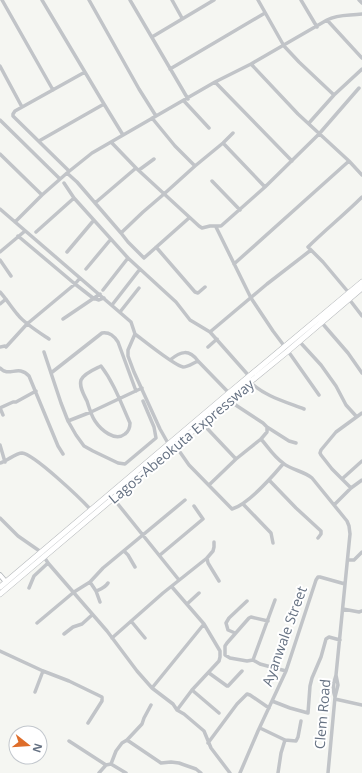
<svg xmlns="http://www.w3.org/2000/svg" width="362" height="773" font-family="'Open Sans',sans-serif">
  <rect width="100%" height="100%" fill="#f5f6f2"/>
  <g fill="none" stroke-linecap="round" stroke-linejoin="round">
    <defs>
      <path id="major" d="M0,575l6,7"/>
      <path id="highway" d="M0,587l229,-194 133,-111
        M0,594l202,-171 26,-23 60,-49 74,-63"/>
    </defs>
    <use href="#major" stroke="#b2b6ba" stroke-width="5.5"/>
    <use href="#highway" stroke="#b4b7ba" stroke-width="6"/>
    <path stroke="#c1c4c8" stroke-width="3.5" d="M2,0l51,90
      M42,0l62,104 19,31
      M89,0l50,89 17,27
      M130,0l58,99
      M172,0l10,18
      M258,0l26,46 15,16 35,33
      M301,0l16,27
      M359,0l3,3
      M327,20l35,38
      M152,37l62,-37
      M251,64l47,50 51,47 13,14
      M0,66l22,41
      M170,69l95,-56
      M215,82l77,79
      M184,101l25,27
      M152,118l23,28 20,20
      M0,120l60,59
      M309,123l25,-28 28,-26
      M39,141l65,-37
      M111,142l25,26 63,58 3,2 8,-2h11l44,-39 54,-53 40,-46
      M223,143l42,44
      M0,154l42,41
      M139,170l15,-11
      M69,171l-54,-53 -2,-2v-2l2,-3 70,-39
      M67,173l10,9 44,51 7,9 16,16 45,-40
      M212,181l28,29
      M64,183l10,15
      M95,203l41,-35
      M0,209l131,113 4,12 -7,16v6l6,16 26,57 9,16
      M15,222l27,-27 25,-22 25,-20 123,-71 36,-18 76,-44c12,-6 22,-4 35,-6
      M216,227l35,71 22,33 12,16
      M36,232l38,-34 54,60 -25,32
      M121,233l22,-21 21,-18 31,-28 28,-23 10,-10
      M18,236l57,48 18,14 6,2 5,-2
      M156,247l39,45 3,1 7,-6
      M0,252l25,-21
      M67,252l27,-32
      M128,258l48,44 14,18 20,12 39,44
      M0,260l11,16
      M234,264l115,-103
      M86,269l25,-30
      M0,292c7,8 12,16 18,23 6,8 22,18 31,24
      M349,293l-26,-31 -15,-15c17,-17 36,-32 54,-50
      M349,299l13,17
      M0,304l6,-5
      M112,305l28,-36
      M120,312l19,-24
      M63,319l37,-25
      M322,323l26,30 14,20
      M210,332l57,-48 44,-34
      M135,334c8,6 40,32 48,33 5,0 10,-4 15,-6l31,32
      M299,341l22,24 15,21 10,19 10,11
      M0,347l5,-1 1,1 21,-23 48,-40 5,-6
      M208,347l9,-8
      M288,351l31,44
      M44,352l17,51 7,18 8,14 8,11 9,5 25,12 7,1 31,-26 -2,-11 -11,-26
      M170,360c11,-9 19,-11 28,1
      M101,366c13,17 20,37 29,57 0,4 -1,8 -5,11 -10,8 -24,-4 -30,-13 -4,-6 -6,-14 -8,-20 -3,-6 -8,-14 -6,-21 3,-7 14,-11 20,-14z
      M0,368c9,10 18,-4 29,8l29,70 5,8
      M51,373l51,-40c8,-1 12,3 16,9l18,49
      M250,382c14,14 36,20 54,27
      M228,400l35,23 4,4v5l-6,7c7,8 13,18 22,24 8,7 21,8 29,15l35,43 2,5 1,8 -14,141 2,10 -3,12 -7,76
      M3,415l-3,-7 13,-6h3l20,-11
      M68,421l23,-9 51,-24
      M202,423l34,36
      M267,427l22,14 7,2
      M0,445l5,17
      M175,445l14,20 43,44c16,-5 40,-32 51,-45
      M0,463c7,-2 16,-10 22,-10 12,1 59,46 69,57
      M342,479l20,-18
      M269,480l27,28 25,23v3l-3,4
      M209,485l27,-26 25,-20
      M351,488l-19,-19 -11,-14 -1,-2 1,-3 15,-18 26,-19
      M113,498l66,82
      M243,504l28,29 2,10
      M334,505l17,-17 11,-8
      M0,518l18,18 23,16 7,11 59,68 30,40 15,17 21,16 4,6 7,4 20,17 7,17 19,25
      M124,551l4,4 7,12
      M160,555l43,-36 -9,-13
      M207,558l1,5 11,18
      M348,560h6l8,-8
      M90,582l6,9c5,-2 9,-3 12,-8
      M172,587l32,37 16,27v6l-1,4 -27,29 -15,20
      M29,588l5,-12 14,-13
      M96,591l4,11
      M187,604l12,-11
      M343,609l16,3 3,-1
      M131,621l14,17
      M268,621l-17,-4 -2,1 -22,25 -2,3v9l5,3 17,3 6,-1 7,4 26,7
      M37,623l37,-31 16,-10 13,-14 82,-68
      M235,633l-7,-3 -2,-7 3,-5 18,-17
      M64,634l9,-7 9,-3 10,-9
      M112,638l51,-45 44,-35 6,-7 1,-4v-5
      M0,651l43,20 26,10 33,16v4l-14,22
      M253,660l22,-60
      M209,673l18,13h1l14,-15
      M152,688l52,-64
      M192,690l27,23
      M35,692l8,-21
      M335,697c-3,-8 -2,-14 1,-22
      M335,699l27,6
      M272,701l18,7 18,5 2,-27 2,-8 9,-21 5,-18 3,-2 11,3
      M260,728l25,12 11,1 2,-4 3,-16
      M127,740l34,23 10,-1 8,1 17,6 5,4
      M69,741l37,24
      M208,743l29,-39 10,-10 3,1 19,13
      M111,764l15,9
      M99,773l7,-8 5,-1 5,-13 6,-8 5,-3 15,-16 2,-6 7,-13
      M240,773l18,-42 28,-60 30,-91 2,-3h2l25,7
      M278,773l3,-20 4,-13"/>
    <use href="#major" stroke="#fff" stroke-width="4"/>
    <use href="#highway" stroke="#fff" stroke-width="5"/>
  </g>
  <g text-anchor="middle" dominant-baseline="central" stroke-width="4" stroke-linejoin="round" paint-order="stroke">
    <g font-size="14" fill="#667283" stroke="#fff">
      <text transform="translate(181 441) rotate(-40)">Lagos-Abeokuta Expressway</text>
      <text transform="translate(284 636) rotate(-70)">Ayanwale Street</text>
      <text transform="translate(322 714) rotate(-85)">Clem Road</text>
    </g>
  </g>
  <g transform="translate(28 745) rotate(107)"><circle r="19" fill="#ffffff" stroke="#c2c7cd"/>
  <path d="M0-3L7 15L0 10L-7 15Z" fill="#de6d2a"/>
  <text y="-6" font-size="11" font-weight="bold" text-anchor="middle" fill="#667283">N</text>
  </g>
</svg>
